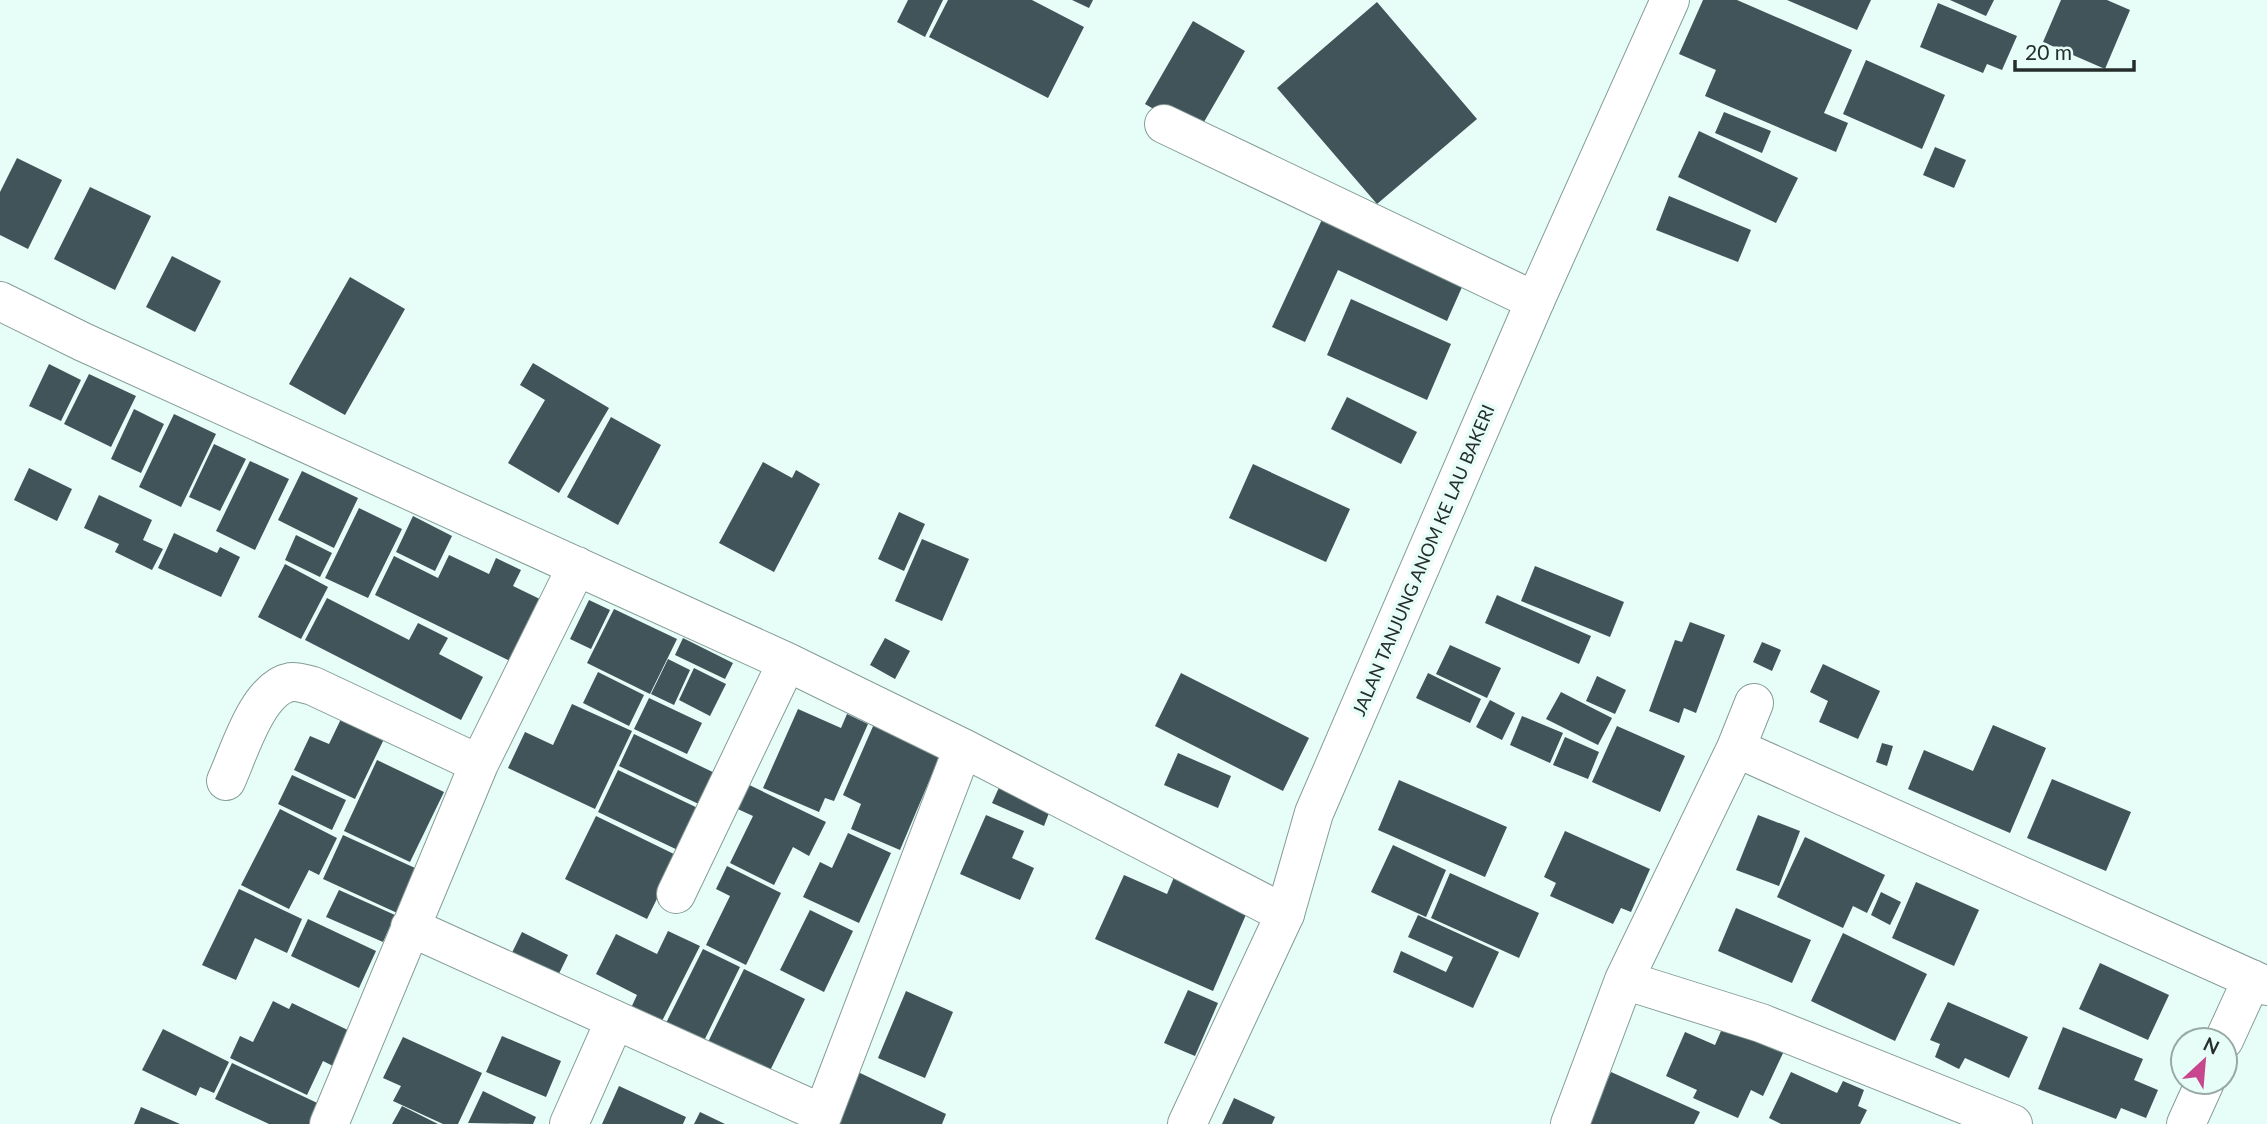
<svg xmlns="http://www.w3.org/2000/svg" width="2267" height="1124" font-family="Lato,sans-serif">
  <rect width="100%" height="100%" fill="#e6fdf8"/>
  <path fill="#415459" d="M908,0h35l-18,37 -28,-15z
    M948,0h84l52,27 -36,71 -119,-61z
    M1072,0h21l-4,8z
    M1703,0h34l115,50 -28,63 24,10 -12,29 -131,-56 11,-26 -37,-16z
    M1787,0h84l-14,30z
    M1950,0h44l-8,16z
    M2061,0h46l23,10 -25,59 -62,-27z
    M1377,2l100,117 -100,85 -100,-116z
    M1938,3l79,33 -15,34 -15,-6 -4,9 -63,-26z
    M1193,21l52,30 -48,83 -52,-30z
    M1866,60l79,35 -23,54 -79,-35z
    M1724,112l47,19 -9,22 -47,-20z
    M1699,131l99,47 -22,45 -98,-46z
    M1935,147l31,13 -12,28 -31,-13z
    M17,158l45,22 -34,69 -28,-14v-43z
    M90,187l61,29 -36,74 -61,-31z
    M1669,196l82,34 -13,32 -82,-32z
    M1325,213l141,65 -19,43 -109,-51 -33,72 -33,-15z
    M172,256l49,25 -26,51 -49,-25z
    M350,277l55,32 -60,106 -56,-31z
    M1351,299l100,45 -24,56 -100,-45z
    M533,363l76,45 -50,85 -51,-30 37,-63 -25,-15z
    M49,364l32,16 -20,41 -32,-15z
    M89,374l47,22 -25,51 -47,-23z
    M1347,397l70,35 -16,32 -70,-35z
    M134,409l30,15 -23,49 -30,-14z
    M174,414l42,20 -35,73 -42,-20z
    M611,417l50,28 -43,80 -51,-28z
    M214,444l32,15 -26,52 -31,-14z
    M250,461l39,18 -34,71 -39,-19z
    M763,462l29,16 4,-8 24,14 -46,88 -55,-29z
    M1253,464l97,45 -24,53 -97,-44z
    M29,468l43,21 -15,32 -43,-21z
    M302,471l56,27 -24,50 -56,-28z
    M99,495l53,25 -9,20 20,9 -11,21 -37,-18 4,-8 -35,-16z
    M359,508l43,21 -34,69 -43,-20z
    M899,512l26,12 -21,47 -26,-12z
    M413,516l39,20 -17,35 -39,-19z
    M174,533l43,20 3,-6 20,10 -19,40 -63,-29z
    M296,535l36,18 -12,24 -35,-17z
    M922,539l47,20 -27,62 -47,-20z
    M449,555l40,19 7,-16 25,12 -8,16 33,16 -30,62 -141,-69 19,-39 44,22z
    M285,564l43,23 -27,52 -43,-22z
    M1535,566l89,36 -14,35 -89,-36z
    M1497,595l94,41 -12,28 -94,-41z
    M327,598l82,42 9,-17 30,15 -9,16 44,23 -22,43 -156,-80z
    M589,600l21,10 -19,39 -21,-10z
    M614,609l63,30 -27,55 -63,-31z
    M1690,622l35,13 -29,78 -12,-5 -5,15 -30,-12 26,-71 7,2z
    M683,638l50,25 -8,16 -50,-24z
    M885,638l25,13 -15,28 -25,-14z
    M1762,642l19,8 -9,21 -19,-9z
    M1450,645l51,23 -14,30 -51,-24z
    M668,659l22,11 -16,35 -23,-11z
    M1823,664l57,27 -22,48 -39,-17 9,-21 -18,-9z
    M694,668l32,16 -16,32 -31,-16z
    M598,672l46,23 -15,31 -46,-23z
    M1181,673l128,65 -26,53 -128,-65z
    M1428,673l53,26 -11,24 -54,-25z
    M1597,676l29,14 -11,24 -29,-13z
    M1561,692l51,26 -14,27 -52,-26z
    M649,698l53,25 -15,31 -53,-25z
    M1490,700l25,13 -13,27 -26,-13z
    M572,704l60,27 -37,78 -87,-41 17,-36 28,13z
    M798,709l43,19 6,-14 21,10 -34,77 -9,-3 -6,14 -56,-24z
    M1522,716l41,17 -13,30 -40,-18z
    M341,719l43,20 -29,60 -61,-29 16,-34 19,8z
    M874,724l67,29 -41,97 -49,-21 10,-25 -18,-9z
    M1993,725l53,23 -36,85 -102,-44 16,-39 49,21z
    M1617,726l68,30 -25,56 -68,-30z
    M634,734l89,43 -16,31 -88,-42z
    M1565,737l34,15 -11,27 -35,-14z
    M1882,743l11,3 -6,20 -11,-4z
    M1178,753l53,23 -13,32 -54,-23z
    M377,760l67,32 -34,70 -66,-31z
    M618,770l86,41 -20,42 -86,-41z
    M292,775l54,25 -14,30 -54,-26z
    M2052,779l79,33 -25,59 -79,-33z
    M1399,780l108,47 -22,50 -107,-47z
    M743,782l83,40 -17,34 -16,-9 -19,38 -44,-22 23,-47 -22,-10z
    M1001,783l51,22 -8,21 -52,-23z
    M280,809l57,29 -18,37 -10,-5 -20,39 -48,-24z
    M986,815l38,16 -12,27 22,10 -14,32 -60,-26z
    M1758,815l42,16 -21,55 -43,-16z
    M596,816l82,40 -31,63 -82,-40z
    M1565,831l85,38 -19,43 -10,-4 -8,16 -63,-28 6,-13 -12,-6z
    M848,833l43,20 -32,70 -56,-26 17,-35 12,6z
    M343,835l83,38 -20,44 -83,-38z
    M1805,837l80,38 -18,38 -14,-7 -10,22 -66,-31z
    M1393,845l53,25 -20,47 -55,-25z
    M727,866l54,27 -35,72 -40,-20 24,-49 -14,-7z
    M1177,870l74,33 -38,88 -118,-52 29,-64 43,19z
    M1450,873l89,40 -20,45 -88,-40z
    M1916,882l63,28 -25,56 -62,-28z
    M239,889l63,30 -15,34 -32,-15 -19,42 -34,-15z
    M339,890l56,25 -12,27 -57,-25z
    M1881,892l20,10 -11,23 -19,-10z
    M1736,908l75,32 -19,43 -74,-32z
    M810,910l43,21 -29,61 -44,-22z
    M1418,915l81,37 -26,56 -80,-36 8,-21 45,21 7,-15 -45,-20z
    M308,919l68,32 -17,37 -68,-32z
    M668,931l32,15 -39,77 -30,-15 6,-13 -41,-21 20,-40 41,20z
    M522,932l46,23 -14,29 -46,-23z
    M1843,933l84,41 -32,67 -84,-40z
    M703,949l37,18 -39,80 -38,-18z
    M2100,963l69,32 -21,45 -69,-31z
    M744,969l61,30 -39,80 -58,-37z
    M1188,990l30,13 -23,53 -31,-13z
    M906,991l47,21 -28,66 -47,-20z
    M273,1001l16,8 3,-6 66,32 -17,35 -18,-9 -16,34 -77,-37 10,-22 13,6z
    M1948,1002l80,35 -19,41 -44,-20 -6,11 -24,-12 5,-13 -10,-4z
    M1724,1024l60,27 -21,45 -12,-6 -13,28 -45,-20 4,-8 -31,-14 19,-44 30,13z
    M2063,1027l80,32 -9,21 24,10 -12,28 -25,-10 -5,11 -78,-30z
    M163,1029l66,33 -15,31 -14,-6 -4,9 -54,-26z
    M502,1036l59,25 -15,36 -60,-25z
    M403,1037l79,36 -24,51h-15l-50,-23 8,-15 -18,-8z
    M232,1063l96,45 -8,16h-51l-54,-25z
    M858,1072l88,42 -4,10h-109z
    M1611,1072l89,40 -6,12h-106z
    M1791,1072l46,21 6,-12 21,9 -6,16 9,4 -7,14h-79l-12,-6z
    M619,1086l67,31 -3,7h-81z
    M483,1091l53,26 -3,7 -65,-1z
    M1234,1098l41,19 -3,7h-50z
    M402,1106l36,18h-46z
    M141,1107l39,17h-46z
    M700,1112l25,12h-31z"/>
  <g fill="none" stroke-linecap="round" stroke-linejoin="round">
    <defs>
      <path id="minor" d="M1164,124l371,177
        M0,301l83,41 704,320 176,86 322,166
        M1736,748l531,238
        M226,781c13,-28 31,-93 65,-99 7,-1 16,3 22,4l166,78
        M676,894l111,-232
        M410,927l413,187
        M1624,980l137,43 252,101
        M2224,1040l28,-61
        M329,1124l150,-360 98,-198
        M569,1124l46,-104
        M819,1124l144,-376
        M1570,1124l54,-144 112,-232 18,-45
        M2186,1124l19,-42"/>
      <path id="major" d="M1187,1124l98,-210 29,-101 221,-512 135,-301"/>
    </defs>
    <use href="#minor" stroke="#869c97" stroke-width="40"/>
    <use href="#major" stroke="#869c97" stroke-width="40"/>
    <use href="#minor" stroke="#fff" stroke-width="38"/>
    <use href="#major" stroke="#fff" stroke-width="38"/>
  </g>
  <g text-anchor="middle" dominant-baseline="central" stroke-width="7" stroke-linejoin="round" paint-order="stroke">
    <g font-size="18" fill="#262e2c" stroke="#e6fdf8">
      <text transform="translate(1423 560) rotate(-67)">JALAN TANJUNG ANOM KE LAU BAKERI</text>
    </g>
  </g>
  <g transform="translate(2204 1061) rotate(26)"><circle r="33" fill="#e6fdf8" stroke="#99aaa6" stroke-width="2"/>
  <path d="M0-5L12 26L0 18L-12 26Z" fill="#c8468d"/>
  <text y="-10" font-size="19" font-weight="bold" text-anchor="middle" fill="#262e2c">N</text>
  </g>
  <path d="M2015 60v10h119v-10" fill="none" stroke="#262e2c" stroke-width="3.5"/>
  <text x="2025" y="60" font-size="21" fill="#262e2c" stroke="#e6fdf8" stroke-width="5" paint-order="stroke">20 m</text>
</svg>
